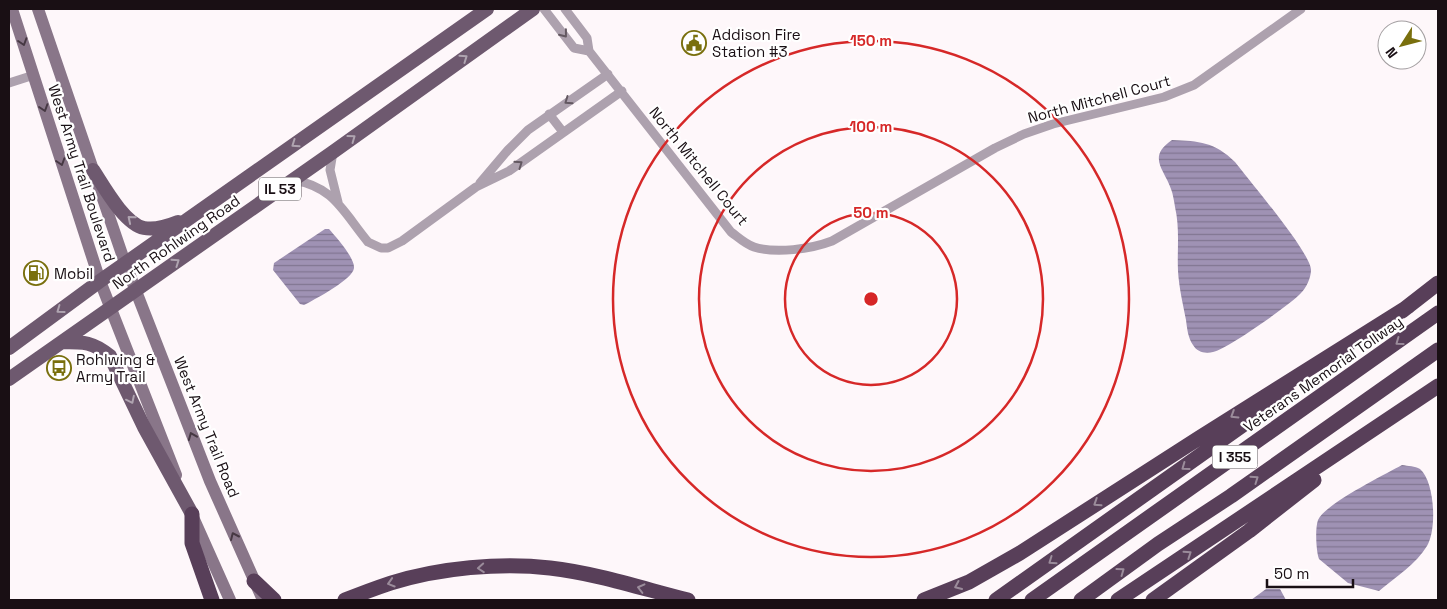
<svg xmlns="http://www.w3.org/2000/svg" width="1447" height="609" font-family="'Space Grotesk',sans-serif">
  <defs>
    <pattern id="water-rules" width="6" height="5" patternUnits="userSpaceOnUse" patternTransform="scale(1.25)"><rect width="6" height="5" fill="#9f92b4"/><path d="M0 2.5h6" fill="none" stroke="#817691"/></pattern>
  </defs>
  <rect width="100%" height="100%" fill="#fef7fa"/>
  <path fill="url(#water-rules)" d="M1172,140c27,1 43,2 63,22 13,17 76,91 76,108 0,8 -5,18 -10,23 -11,12 -74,56 -88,59 -8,2 -16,0 -20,-7 -5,-7 -6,-17 -7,-25 -3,-16 -7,-32 -8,-49 -1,-21 2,-43 -3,-64 -1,-6 -2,-13 -4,-18 -7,-20 -24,-32 1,-49z
    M325,229h4c7,8 26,29 25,39 -1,11 -37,30 -46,35l-4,2 -4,-1 -27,-34 1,-7z
    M1402,465c6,1 13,1 18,4 15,13 17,61 7,77 -11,18 -31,31 -48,45l-31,-8 -29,-24c-3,-8 -4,-31 -1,-39 7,-16 66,-45 84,-55z
    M1266,589h14l6,11h-35z"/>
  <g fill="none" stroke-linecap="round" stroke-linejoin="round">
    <path stroke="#ada1ae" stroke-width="9" d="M544,9l30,39 15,3
      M565,9l22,29 2,13 142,181c7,5 14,12 23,15 22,7 57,2 78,-6l163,-93 29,-14 29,-10 111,-27 30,-12 107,-76
      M9,83l25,-8
      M549,114l14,18
      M333,152l-3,18 8,32
      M292,180c42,6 51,32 76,62l13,6h7l14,-7 74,-54 33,-16 113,-80
      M480,183l28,-33 20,-20 80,-56"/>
    <path stroke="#897689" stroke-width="12" d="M12,9l88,272 76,194
      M38,9l87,254 85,218 53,119
      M192,515l38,85"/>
    <path stroke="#6e596f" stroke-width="14" d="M93,170c10,15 31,54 51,58 10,2 24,-2 34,-6
      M62,342c22,0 31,0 48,14l34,71 48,87
      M9,348l91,-67 387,-272
      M9,379l324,-227 200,-143"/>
    <path stroke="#583f59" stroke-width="15" d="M1402,311l36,-28
      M192,514v29l20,57
      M254,581l20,19
      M345,600c15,-6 31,-12 46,-17 48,-15 110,-21 159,-15 45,5 94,21 138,32
      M924,600l45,-18 51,-29 179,-115 210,-132
      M996,600l292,-207
      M1032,600l406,-287
      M1081,600l77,-56 73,-48 207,-146
      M1118,600l320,-214
      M1153,600l96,-69 65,-51"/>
  </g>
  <defs><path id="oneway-chevron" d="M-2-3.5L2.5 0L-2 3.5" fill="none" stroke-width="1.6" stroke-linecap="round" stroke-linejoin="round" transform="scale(1.25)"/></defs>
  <g stroke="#635861">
    <use href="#oneway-chevron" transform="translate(564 34) rotate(52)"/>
    <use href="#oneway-chevron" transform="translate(568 101) rotate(145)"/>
    <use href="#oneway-chevron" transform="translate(519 164) rotate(-35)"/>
  </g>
  <g stroke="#463843">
    <use href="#oneway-chevron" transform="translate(23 42) rotate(72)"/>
    <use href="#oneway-chevron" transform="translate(44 108) rotate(72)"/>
    <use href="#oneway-chevron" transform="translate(61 162) rotate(72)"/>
    <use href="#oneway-chevron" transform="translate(192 436) rotate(-112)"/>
    <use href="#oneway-chevron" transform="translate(234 536) rotate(-114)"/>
  </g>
  <g stroke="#afa4b0">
    <use href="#oneway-chevron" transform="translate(464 58) rotate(-35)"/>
    <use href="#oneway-chevron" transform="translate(352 138) rotate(-36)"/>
    <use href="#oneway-chevron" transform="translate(295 144) rotate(145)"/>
    <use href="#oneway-chevron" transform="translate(131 219) rotate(-140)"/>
    <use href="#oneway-chevron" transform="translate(176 262) rotate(-35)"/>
    <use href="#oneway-chevron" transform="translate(60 310) rotate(144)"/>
    <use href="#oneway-chevron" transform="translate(131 400) rotate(64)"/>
  </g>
  <g stroke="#9b8c9b">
    <use href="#oneway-chevron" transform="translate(1399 342) rotate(144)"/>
    <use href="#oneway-chevron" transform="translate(1234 415) rotate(148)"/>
    <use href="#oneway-chevron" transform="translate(1185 467) rotate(144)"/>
    <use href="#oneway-chevron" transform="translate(1255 479) rotate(-35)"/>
    <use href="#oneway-chevron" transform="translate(1097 503) rotate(147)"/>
    <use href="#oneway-chevron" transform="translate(1188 554) rotate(-34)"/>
    <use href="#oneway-chevron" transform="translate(1052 561) rotate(145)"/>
    <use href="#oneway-chevron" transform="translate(481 568) rotate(176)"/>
    <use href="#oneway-chevron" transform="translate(1121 571) rotate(-36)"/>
    <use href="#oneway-chevron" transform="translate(391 583) rotate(163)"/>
    <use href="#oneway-chevron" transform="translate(958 586) rotate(156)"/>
    <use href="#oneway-chevron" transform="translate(641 588) rotate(-166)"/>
  </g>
  <g fill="none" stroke="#d62828" stroke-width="2.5">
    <circle cx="871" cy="299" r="86"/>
    <circle cx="871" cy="299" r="172"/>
    <circle cx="871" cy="299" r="258"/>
  </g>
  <defs>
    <symbol id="civic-ring" viewBox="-11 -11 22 22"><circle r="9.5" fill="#fff" stroke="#796f0d" stroke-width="1.5"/><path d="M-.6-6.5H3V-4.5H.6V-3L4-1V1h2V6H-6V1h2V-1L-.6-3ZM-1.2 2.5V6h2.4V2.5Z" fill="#796f0d"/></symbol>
    <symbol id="fuel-ring" viewBox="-11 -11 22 22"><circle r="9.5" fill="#fff" stroke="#796f0d" stroke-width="1.5"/><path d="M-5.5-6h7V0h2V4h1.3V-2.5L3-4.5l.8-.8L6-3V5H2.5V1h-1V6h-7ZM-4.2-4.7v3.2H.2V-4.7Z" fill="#796f0d"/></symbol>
    <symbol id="bus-ring" viewBox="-11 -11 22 22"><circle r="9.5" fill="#fff" stroke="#796f0d" stroke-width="1.5"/><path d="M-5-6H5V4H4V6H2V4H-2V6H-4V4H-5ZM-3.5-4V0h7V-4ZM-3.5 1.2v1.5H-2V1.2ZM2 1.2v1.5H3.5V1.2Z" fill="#796f0d"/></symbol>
  </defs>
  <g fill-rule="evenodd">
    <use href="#civic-ring" x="680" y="29" width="28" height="28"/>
    <use href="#fuel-ring" x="22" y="259" width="28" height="28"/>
    <use href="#bus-ring" x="45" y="354" width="28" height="28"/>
  </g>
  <g text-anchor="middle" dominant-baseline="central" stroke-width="4.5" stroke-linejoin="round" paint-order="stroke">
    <g fill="#fff" stroke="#5e575a" stroke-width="1">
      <rect x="259" y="177.5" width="42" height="23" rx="4"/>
      <rect x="1212.5" y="445.5" width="45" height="23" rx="4"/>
    </g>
    <g font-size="14" font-weight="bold" fill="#190f14">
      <text x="280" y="189">IL 53</text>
      <text x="1235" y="457">I 355</text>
    </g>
    <g font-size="15" fill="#190f14" stroke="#fff" text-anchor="start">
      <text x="712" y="34">Addison Fire<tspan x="712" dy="17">Station #3</tspan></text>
      <text x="54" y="273">Mobil</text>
      <text x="76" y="359">Rohlwing &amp;<tspan x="76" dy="17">Army Trail</tspan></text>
    </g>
    <g font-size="15" fill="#190f14" stroke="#fff">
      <text transform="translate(1099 99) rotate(-15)">North Mitchell Court</text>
      <text transform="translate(699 166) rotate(51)">North Mitchell Court</text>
      <text transform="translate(82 173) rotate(72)">West Army Trail Boulevard</text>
      <text transform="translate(176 242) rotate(-35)">North Rohlwing Road</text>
      <text transform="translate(1323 374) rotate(-35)">Veterans Memorial Tollway</text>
      <text transform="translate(207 427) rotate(68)">West Army Trail Road</text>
    </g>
  </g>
  <circle cx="871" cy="299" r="8" fill="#d62828" stroke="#fff" stroke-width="2.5"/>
  <g font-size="15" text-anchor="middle" font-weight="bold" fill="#d62828" stroke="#fff" stroke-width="4.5" stroke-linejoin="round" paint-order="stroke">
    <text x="871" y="46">150 m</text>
    <text x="871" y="132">100 m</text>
    <text x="871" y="218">50 m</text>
  </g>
  <rect width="1447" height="609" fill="none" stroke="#190f14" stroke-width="20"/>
  <g transform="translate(1402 45) rotate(234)"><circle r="24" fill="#ffffff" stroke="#a39fa1"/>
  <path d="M0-4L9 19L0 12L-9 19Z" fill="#796f0d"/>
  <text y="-8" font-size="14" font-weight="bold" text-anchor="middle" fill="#190f14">N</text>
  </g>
  <path d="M1267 579v8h86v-8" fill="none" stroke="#190f14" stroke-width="2.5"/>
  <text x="1274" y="579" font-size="15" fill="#190f14" stroke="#ffffff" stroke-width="4" paint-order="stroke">50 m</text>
</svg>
